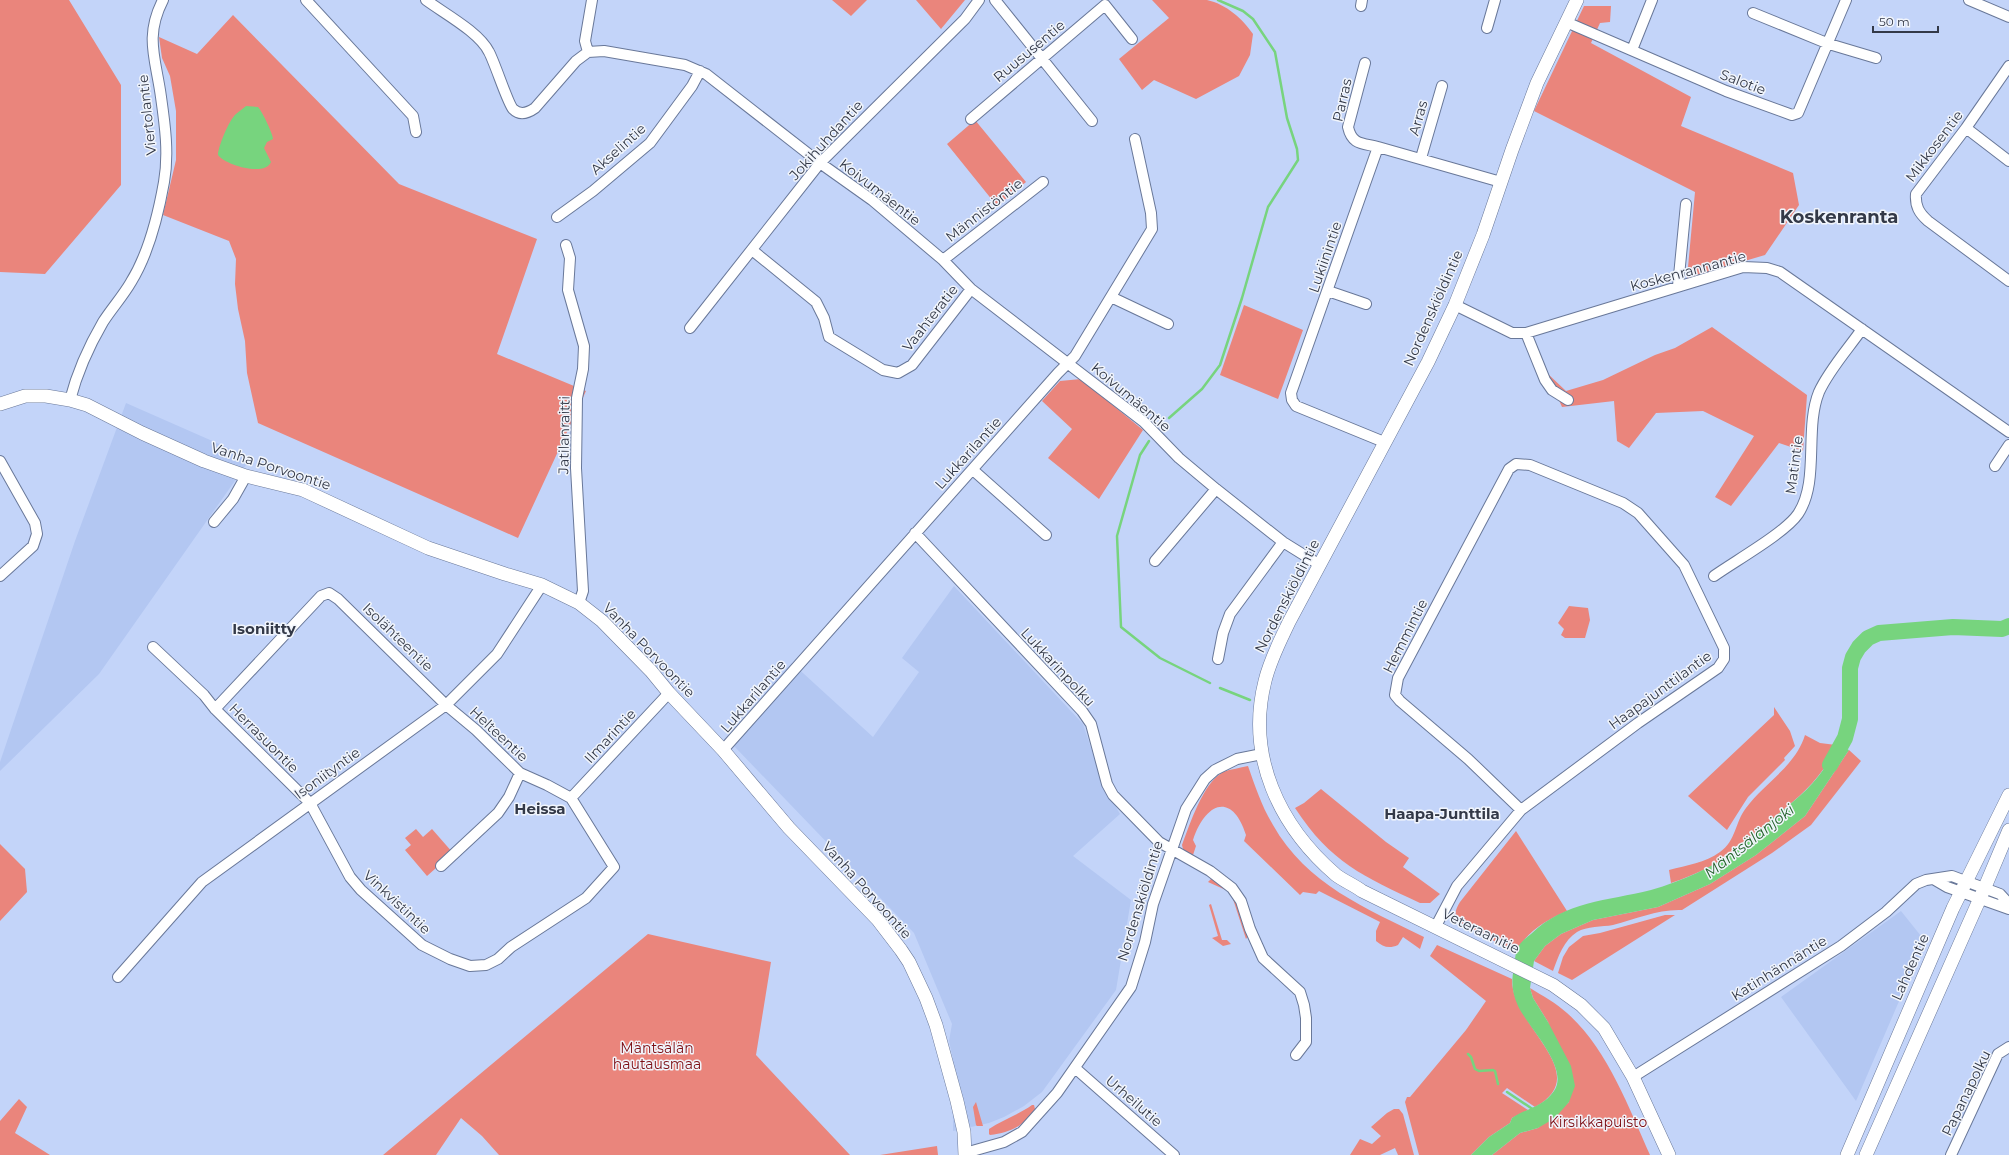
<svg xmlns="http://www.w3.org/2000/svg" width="2009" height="1155" font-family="Montserrat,sans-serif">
  <rect width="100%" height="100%" fill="#c3d4f9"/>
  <path fill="#b3c7f2" d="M126,403l125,55 -152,216 -99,97v-9l75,-221z
    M954,586l129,138 21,63 16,27 -47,42 58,44 -15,90 -74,102 -18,14 -20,11 -15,6 -36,8v-72l-4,-18 3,-17 -38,-91 -180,-187 36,-61 22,-22 81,74 46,-65 -17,-14z
    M1901,911l24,30 -69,160 -75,-104z"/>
  <path fill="#ea857c" d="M0,0h69l52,85v100l-76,89 -45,-2z
    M832,0h35l-16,16z
    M916,0h49l-24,29z
    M1152,0c17,0 39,0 55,0 19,4 36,19 46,34l-3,21 -11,21 -43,23 -42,-19 -12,10 -23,-31 50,-41z
    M1584,6h27l-1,16 -10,1 -9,20 100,54 -10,29 112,47 6,32 -34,50 -78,23 8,-86 -161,-81z
    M233,15l166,169 138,55 -40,115 89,37 -68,147 -260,-115 -11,-50 -2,-32 -7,-32 -3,-25 1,-25 -7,-18 -66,-26 13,-55v-49l-6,-35 -8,-18 -3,-21 38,17z
    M975,120l51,62 -29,24 -50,-62z
    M1244,305l59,25 -25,69 -58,-24z
    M1712,327l95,68 -4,56 -24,-8 -48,63 -16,-9 39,-61 -51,-25 -47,2 -27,35 -12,-7 -3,-40 -52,6 -15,-34 19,18 37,-11 52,-25 20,-7z
    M1081,379l62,51 -44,69 -51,-41 24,-29 -30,-28 18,-20z
    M1569,606l19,2 2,12 -5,18h-20l-4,-3 3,-6 -6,-6z
    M1774,707l16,24 5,15 -11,12 1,2 -37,37 -21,33 -39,-34 86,-81z
    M1805,735l15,8 16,2c-13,33 -34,49 -60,71 -12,10 -22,21 -34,31 -21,15 -46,28 -71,36l-2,-13c18,-5 36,-7 51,-18 16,-11 15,-30 26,-44 19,-26 49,-41 59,-73z
    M1849,750l12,11 -50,64 -39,28 -90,57c-24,-1 -46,9 -69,15 -11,2 -26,1 -36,7 -13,8 -19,25 -24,39l-19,-10 11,-15 16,-12 32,-14 65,-13 52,-23 46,-29 49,-39z
    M1248,766c7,20 14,41 25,59 33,59 94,84 151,112l-4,12 -17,-12 -5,8c-9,4 -15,2 -22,-4v-10l4,-9 -61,-31 -3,3 -13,-2 -3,3 -56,-54 2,-6c-14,-44 -41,-32 -53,5l3,6 -3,9c-6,-2 -10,-3 -11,-10 8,-21 21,-62 41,-73 8,-3 17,-4 25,-6z
    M1321,789l65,53 23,16 -6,9 37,27 -10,9h-10c-57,-27 -89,-40 -125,-95l9,-5z
    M416,829l7,8 9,-8 21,24 -26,23 -22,-26 6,-5 -6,-7z
    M1516,831l51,80c-20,9 -41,20 -51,42l-55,-30c-8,-7 -6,-13 -1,-21z
    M0,844l25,25 2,23 -27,29z
    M1212,878l22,17 14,41 -2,3 -14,-43 -4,-5 -20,-9z
    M1211,904l11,36h5l4,4 -8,2 -11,-8 6,-2 -9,-31z
    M1665,915h10l-103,65 -14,-7 5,-16 6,-10 14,-11 17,-3z
    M648,934l123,28 -15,93 94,100h-351l-17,-19 -21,-18 -25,37h-53z
    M1437,945l75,34c-1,48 84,94 23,128l-28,-19 -5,5 26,17 -16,8 -2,5 -21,14 -18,18h-52l-14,-53 2,-5h3l56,-67 20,-29 -56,-45z
    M1530,988c13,8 26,15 37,25 40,35 62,95 83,142h-158l28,-22 18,-5 31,-26 -21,-80 -15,-24z
    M19,1099l8,8 -12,26 35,22h-50v-34z
    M976,1102l7,24h-6l-1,-1 -3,-18z
    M1032,1105h2l1,4c-11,17 -25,24 -45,26l-1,-1v-5c13,-9 29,-14 43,-24z
    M1394,1109h5l4,5 11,41h-16l-3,-7 -15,7h-30l10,-16 12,5 9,-8 -10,-9 16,-14z
    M937,1146l1,9h-58z"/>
  <path fill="#77d47e" d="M246,106l12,1c4,4 15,27 15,32l-6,3 -3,6 7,14c-6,15 -46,3 -53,-7 0,-8 11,-35 18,-41 3,-3 7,-5 10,-8z
    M1836,745l13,5 -44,66 -49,39 -46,29 -52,23 -65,13 -32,14 -16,12 -11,15 -4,27 3,10 15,24 23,44 4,20 -6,16 -14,16 -17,10 -18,5 -28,22h-21l18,-18 21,-14 2,-5c15,-10 31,-11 42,-27 16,-23 -26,-64 -36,-85 -6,-13 -7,-25 -4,-38 1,-8 1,-17 6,-24 2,-3 7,-7 11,-10 34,-33 76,-33 120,-44 31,-9 63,-23 90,-43 12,-9 23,-22 36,-32 26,-21 47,-38 59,-70z"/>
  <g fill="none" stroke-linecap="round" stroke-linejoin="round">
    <path stroke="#77d47e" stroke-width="2.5" d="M1169,418l33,-29 18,-24 22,-67 26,-91 30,-47 -1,-11 -10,-31 -12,-66 -22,-33 -10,-8 -25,-11
      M1149,441l-9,14 -23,81 4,91 39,31 50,25
      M1220,688l30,12
      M1468,1054l3,3 4,12 4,2 14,-1 2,1 3,13
      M1507,1092l27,18"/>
    <path stroke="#77d47e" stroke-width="16" d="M1830,765l15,-27 5,-19v-51l3,-11 6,-10 9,-9 11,-5 74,-6 49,2 7,-3"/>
    <defs>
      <path id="minor" d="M306,0l107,116 3,16
        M426,0c19,14 53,32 63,52 6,11 19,52 24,57 7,7 15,4 22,-1l41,-47 12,-9 16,-1 81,14 21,9 114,89 52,37 71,60 28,29 173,133 35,36 37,31 67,53 37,23
        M995,0l97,121
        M1969,0l40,17
        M1361,6l1,-6
        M1753,13l76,31 47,14
        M1566,22l160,69 66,24 6,-2 48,-113
        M1487,28l8,-28
        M1632,50l20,-50
        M588,52l-3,-11 7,-41
        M1365,63l-17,64c4,18 14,16 30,20
        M2009,66l-43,62 -50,66c-1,12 3,19 12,27l81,60
        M971,119l134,-114 27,34
        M1966,128l43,33
        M1421,158l21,-72
        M557,217l36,-26 57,-48 42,-57 8,-15
        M566,245l4,13 -2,32 16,56 -1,23 -6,29 -1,70 7,123 -4,12
        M752,250l64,52 8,16 5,19 54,33 15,3 14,-8 59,-76
        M943,260l100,-78
        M1678,286l8,-82
        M1328,291l38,13
        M1111,297l57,27
        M1455,305l57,28h14l217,-66 24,1 13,4 229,160
        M690,328l130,-165 145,-144 14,-19
        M1526,333l19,47 7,10 16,10
        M70,400c7,-27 19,-54 33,-78 9,-14 20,-26 28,-40 18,-29 27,-66 33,-100 5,-28 1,-57 -3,-85 -5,-38 -17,-60 2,-97
        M1384,442l-88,-36 -4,-6 -1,-7 87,-246 123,35
        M0,461l35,62 2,11 -4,12 -33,30
        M1995,466l14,-21
        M973,470l73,65
        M214,522l19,-23 13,-23
        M915,533l167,178 9,13 16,60 6,11 46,47 51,29 22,17 9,13 9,28 13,29 37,34 4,13 2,13v24l-10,13
        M1155,561l61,-72
        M1714,576c21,-15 71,-43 84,-62 22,-33 6,-85 21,-122 10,-22 29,-43 43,-63
        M153,647l51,48 11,14 95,94 40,74 11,13 61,55 28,14 20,7 16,-1 12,-6 13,-12 75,-49 28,-31 -43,-69 -24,-13 -27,-12 -44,-43 -30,-25 -108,-106 -9,-6 -8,3 -106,113
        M1218,659l5,-26 7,-19 53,-72
        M723,750l335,-377 17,-17 77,-127 -1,-16 -16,-74
        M571,798l98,-105
        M441,866l57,-53 11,-16 11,-24
        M1935,880l12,7 62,22
        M1436,926l21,-40 64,-76 117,-87 80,-55 6,-9v-11l-40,-83 -46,-52 -15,-10 -93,-38 -14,-1 -7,5 -111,209 -3,17 5,6 68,58 53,51
        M118,977l84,-95 244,-177 51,-51 45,-69
        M1075,1068l99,87
        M1633,1077l208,-131 45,-34 30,-28 10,-4 26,-4 48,18 9,10
        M965,1153l39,-11 18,-10 35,-39 74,-106 14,-45 8,-38 33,-95 19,-30 10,-9 22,-11 25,-5
        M1951,1155l47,-101 11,-7"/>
      <path id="major" d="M1577,0l-40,83 -25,67 -29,85 -28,70 -27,57 -139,260c-9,19 -19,38 -24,59 -19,75 14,145 71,194 8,6 18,10 26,16l191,94 28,20 23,23 29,49 36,78
        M0,404l25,-8h21l24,4 17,5 55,28 62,28 42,15 57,14 125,58 77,26 37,11 37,18 23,18 49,50 18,22 54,57 66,78 89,92 23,30 8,12 17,36 10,27 21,76 7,31 1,23
        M1847,1155l106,-247 56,-113
        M1866,1155l119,-268 24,-57"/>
    </defs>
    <use href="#minor" stroke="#697899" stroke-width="12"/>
    <use href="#major" stroke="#697899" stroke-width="14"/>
    <use href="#minor" stroke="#fff" stroke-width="10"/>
    <use href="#major" stroke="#fff" stroke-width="13"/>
  </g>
  <g text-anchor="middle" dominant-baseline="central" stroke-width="3" stroke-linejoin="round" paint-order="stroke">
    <g font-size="14" fill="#333948" stroke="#f1f5fc">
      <text transform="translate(1029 51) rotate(-40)">Ruususentie</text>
      <text transform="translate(1743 82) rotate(21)">Salotie</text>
      <text transform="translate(1342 100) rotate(-77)">Parras</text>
      <text transform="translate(147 115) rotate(-96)">Viertolantie</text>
      <text transform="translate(1418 118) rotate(-74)">Arras</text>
      <text transform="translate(826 140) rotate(-48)">Jokihuhdantie</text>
      <text transform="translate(1934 146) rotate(-53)">Mikkosentie</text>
      <text transform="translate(618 149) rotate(-42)">Akselintie</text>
      <text transform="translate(880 192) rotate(38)">Koivumäentie</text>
      <text transform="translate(984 210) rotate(-38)">Männistöntie</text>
      <text transform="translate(1325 257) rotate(-71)">Lukiinintie</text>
      <text transform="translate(1688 271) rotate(-15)">Koskenrannantie</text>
      <text transform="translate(1433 308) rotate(-66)">Nordenskiöldintie</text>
      <text transform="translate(930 318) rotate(-52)">Vaahteratie</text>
      <text transform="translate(1131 397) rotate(40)">Koivumäentie</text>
      <text transform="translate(564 435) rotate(-89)">Jatilanraitti</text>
      <text transform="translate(968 453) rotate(-48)">Lukkarilantie</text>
      <text transform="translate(1794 465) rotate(-82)">Matintie</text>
      <text transform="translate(271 466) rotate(18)">Vanha Porvoontie</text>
      <text transform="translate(1287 596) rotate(-63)">Nordenskiöldintie</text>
      <text transform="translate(1405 636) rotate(-63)">Hemmintie</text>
      <text transform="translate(398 637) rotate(44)">Isolähteentie</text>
      <text transform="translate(649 650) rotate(46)">Vanha Porvoontie</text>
      <text transform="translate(1058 667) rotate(47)">Lukkarinpolku</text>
      <text transform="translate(1660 690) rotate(-36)">Haapajunttilantie</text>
      <text transform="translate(753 696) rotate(-49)">Lukkarilantie</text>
      <text transform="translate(499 734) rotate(43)">Helteentie</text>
      <text transform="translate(610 736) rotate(-47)">Ilmarintie</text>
      <text transform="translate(264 738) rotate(45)">Herrasuontie</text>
      <text transform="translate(327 773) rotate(-36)">Isoniityntie</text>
      <text transform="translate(867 890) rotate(48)">Vanha Porvoontie</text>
      <text transform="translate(1140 901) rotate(-73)">Nordenskiöldintie</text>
      <text transform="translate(397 902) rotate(43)">Vinkvistintie</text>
      <text transform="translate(1481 931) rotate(26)">Veteraanitie</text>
      <text transform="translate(1910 967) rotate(-66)">Lahdentie</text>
      <text transform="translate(1779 968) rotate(-32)">Katinhännäntie</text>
      <text transform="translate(1966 1093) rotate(-64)">Papanapolku</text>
      <text transform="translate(1134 1101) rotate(41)">Urheilutie</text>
    </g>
    <g font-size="14" fill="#7d0e14" stroke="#f1f5fc">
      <text x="657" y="1048">Mäntsälän<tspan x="657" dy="16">hautausmaa</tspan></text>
      <text x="1598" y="1122">Kirsikkapuisto</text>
    </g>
    <g font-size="15" font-weight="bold" fill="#333948" stroke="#f1f5fc">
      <text x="264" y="628">Isoniitty</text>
      <text x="540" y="808">Heissa</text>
      <text x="1442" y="813">Haapa-Junttila</text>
    </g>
    <g font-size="15" font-style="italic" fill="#25632c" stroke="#f1f5fc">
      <text transform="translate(1749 841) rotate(-38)">Mäntsälänjoki</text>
    </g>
    <g font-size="18" font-weight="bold" fill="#333948" stroke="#f1f5fc">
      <text x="1839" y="217">Koskenranta</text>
    </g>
  </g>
  <path d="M1873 26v6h65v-6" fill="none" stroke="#333948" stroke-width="2"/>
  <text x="1879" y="26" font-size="12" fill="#333948" stroke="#f1f5fc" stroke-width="3" paint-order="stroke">50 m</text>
</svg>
